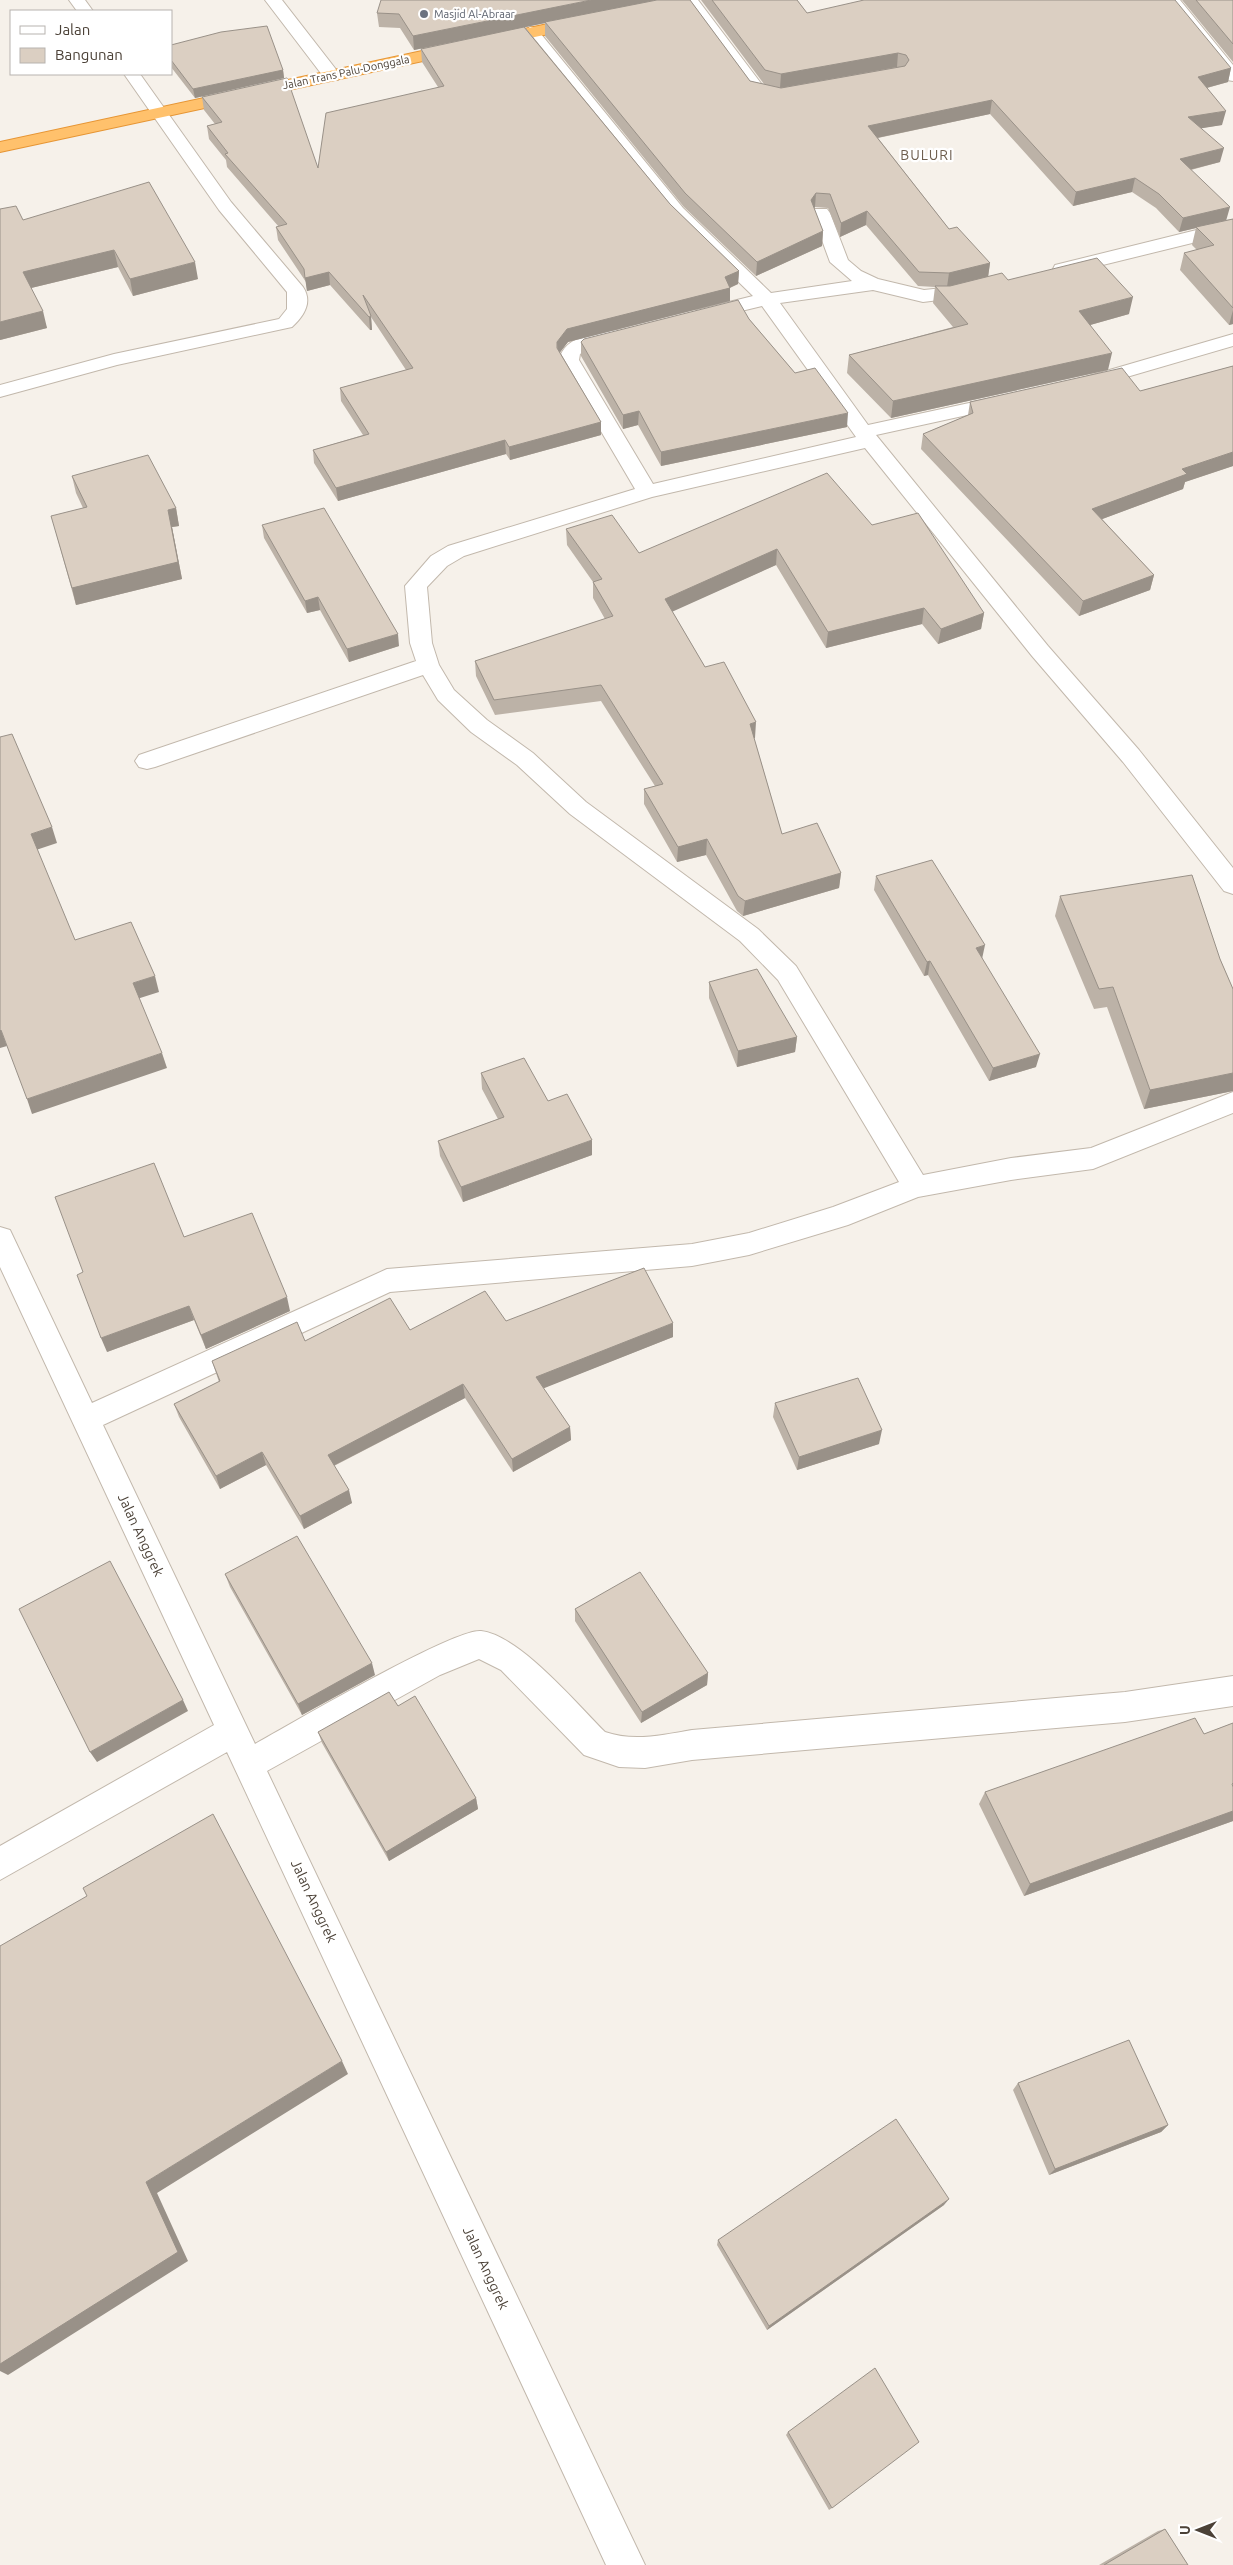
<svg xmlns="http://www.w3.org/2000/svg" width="1233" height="2565" font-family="Ubuntu,sans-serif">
  <rect width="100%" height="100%" fill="#f6f1ea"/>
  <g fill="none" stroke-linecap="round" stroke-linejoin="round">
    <defs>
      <path id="minor" d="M69,0h16l8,11h-16z
        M265,0h17l56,72 3,4 -3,4h-12z
        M682,0h16l65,86 26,5 3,4 -3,4 -18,1 -20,-6z
        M1163,0h17l53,65v16l-6,-1z
        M530,27l6,1 147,180 88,85 81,-12 -22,-19 -18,-49 3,-4h12l3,4 18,47 13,11 17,8 46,11 48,-5 7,2 3,4 -3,4 -56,7 -50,-12 -93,13 88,122 138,-30 7,2 3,4 -3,4 -137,30 172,211 91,104 94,118v26l-9,-3 -101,-129 -91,-106 -167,-208 -213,49 -188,59 -17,10 -20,21 5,56 7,22 15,25 33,30 46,33 53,49 172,127 38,37 127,209 88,-17 80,-10 142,-56v21l-140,56 -82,11 -93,17 -70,28 -99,30 -57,11 -302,26 -287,133 152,319c34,-19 199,-116 226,-113 38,4 96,73 124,101 29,10 57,3 87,-2l433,-38 108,-16v30l-108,16 -433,38 -47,8 -26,-1 -35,-12 -83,-85 -22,-11 -39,16 -173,96 378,794h-39l-379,-813 -227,128v-34l214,-121 -214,-458v-40l10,3 82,173 295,-134 305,-25 57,-11 84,-26 66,-25 -121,-202 -38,-39 -170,-127 -53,-49 -46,-33 -33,-32 -15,-25 -268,92 -8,2 -8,-2 -4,-6 4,-6 277,-94 -6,-18 -5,-57 26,-30 17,-10 187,-57 -76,-129c6,-25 36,-26 57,-30l7,2 3,4 -3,4 -29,6 -14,8 -1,6 74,124 203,-47 -94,-131 -58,14 -7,-2 -3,-4 3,-4 56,-14 -82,-80 -147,-180 -2,-4z
        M124,74h16l91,128 72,85c10,15 1,29 -11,40l-175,38 -117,32v-12l114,-31 165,-35 8,-10v-17l-68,-82z
        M1233,221v12l-171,42 -7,-2 -2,-4 2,-4z
        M1233,334v12l-144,42 -7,-2 -3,-4 3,-4z"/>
      <path id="highway" d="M580,17l6,1 2,4 -2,4 -586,126v-10z"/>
    </defs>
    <use href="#minor" stroke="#c2b8ac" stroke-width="2"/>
    <use href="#highway" stroke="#e69534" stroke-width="2"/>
    <use href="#minor" fill="#fff" fill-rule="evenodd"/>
    <use href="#highway" fill="#ffc16c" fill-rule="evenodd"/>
  </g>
  <path fill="#bcb2a7" d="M690,0l60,81 14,3 -63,-84h96l10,13 424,55 -3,14 -21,6 15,37 -21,3 19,34 -29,8 35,50 7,-1v105l-4,1 -49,-55 4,-17 13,-3 -5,-5 4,-17 -17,4 -23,-24 -24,-16 -59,14 -83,-92 -112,24 71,91 41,34 -2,14 20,3 121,34 -39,11 18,45 -217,48 -44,-45 2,-18 104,-28 -20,-24 2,-16 -17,-1 -52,-61 -26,12 -12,-29 -13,-1 -1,1 9,23 -1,15 -66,30 -72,-69 -139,-171v-13l-20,4 145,177 69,67 -1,13 -8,4v13l-162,41 -8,10 41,70v13l-91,25 -4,-6 -168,47 -24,-38 -1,-13 50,-15 -22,-34 -1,-13 66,-18 -35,-53 1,13h-2l-40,-45 -23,6 -1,-9 -28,-42 -2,-13h3l-52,-60 -1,-7 -17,-21 -2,-13 8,-2 -11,-14 -2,-13 116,71 120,-81 -16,-25 -1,-13 52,-11 -59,12 -14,-22 -21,-1 -2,-14z
    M1182,0h51v62z
    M171,45l112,25 1,8 -89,20 -24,-31z
    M23,220l175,59 -65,17 -15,-29 -87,21 16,40 -47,12z
    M749,319l46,54 52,54 -186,39 -23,-41 -15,4 -42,-73v-14z
    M1233,366v100l-48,16 -2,7 -81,30 52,56 -4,15 -71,26 -158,-167 2,-15 45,-19 2,-13 170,-11z
    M72,476l104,32 3,18 -7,1 10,52 -106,26 -20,-72 27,-25 -7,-15z
    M262,525l137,121 -50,16 -29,-52 -13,3 -43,-75z
    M872,525l112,88 -3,16 -43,15 -16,-20 -96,24 -50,-83 -104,46 33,56 50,71h-1l28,96 59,39 -2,15 -96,28 -6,-5 -31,-56 -29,7 -33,-58v-15l11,-3 -54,-85 -106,14 -19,-39 -1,-15 130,-42 -12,-21v-16l-26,-37 -1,-16 73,24z
    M876,876l106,82 54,109 -47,14 -61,-106 -4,1 -50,-86z
    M1060,896l160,63 13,30v102l-89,18 -37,-102 -13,2 -39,-93z
    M709,982l88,55 -2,15 -58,15 -28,-69z
    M481,1073l67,28 44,54 -129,47 -23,-46 -2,-15 60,-22 -16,-30z
    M184,1237l106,74 -84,38 -12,-29 -87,32z
    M506,1321l167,16 -130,51 27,39 1,13 -58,32 -48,-74 -131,68 18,37 -48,26 -38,-64 -46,24 -41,-72 -5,-13 45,-22 -7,-21 93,-20z
    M775,1403l104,41 -82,26 -24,-53z
    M225,1574l150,101 -73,40 -72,-128z
    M575,1609l133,64 -1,12 -66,38 -66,-102z
    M398,1706l78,92 2,11 -89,52 -67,-118 -4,-11z
    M1233,1723v98l-209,75 -45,-92 6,-12 219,-58z
    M1018,2083l150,42 -7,7 -112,43 -36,-85z
    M944,2205l-177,125 -50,-85 1,-5z
    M788,2432l44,76 -3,2 -43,-75z
    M1165,2529l23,36h-89l59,-34z"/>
  <path fill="#999188" d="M591,0h67l-113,22v1l-131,27 -1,-14z
    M898,53l-1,14 -117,21 1,-14z
    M1231,68l-3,14 -33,9 3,-14z
    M283,70l1,8 -89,20 -2,-9z
    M992,100l-2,14 -123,26 1,-14z
    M1226,111l-4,14 -37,6 3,-14z
    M1224,148l-4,14 -43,11 3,-14z
    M1135,178l-3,14 -59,14 3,-14z
    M816,193l-1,14 -5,7 1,-14z
    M1230,207l-4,14 -47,11 4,-14z
    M867,211l-1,14 -26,12 1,-14z
    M823,231l-1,15 -66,30 1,-14z
    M114,250l4,17 -91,22 -4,-17z
    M195,262l3,17 -65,17 -3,-17z
    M990,263l-2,14 -41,10 2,-14z
    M739,271l-1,13 -9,4h1v13l-162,41 -10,13 -1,-13 10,-13 158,-52z
    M329,272l1,13 -23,6 -2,-13z
    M1133,297l-4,17 -53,15 3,-18z
    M1233,310v14l-4,1z
    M43,311l4,17 -47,12v-18z
    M371,316l1,14h-2l-1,-13z
    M1112,353l-4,17 -217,48 2,-17z
    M639,411l-1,14 -15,4v-14z
    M848,413l-1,14 -186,39v-14z
    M601,422v13l-91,25 -1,-13z
    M505,440l1,14 -168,47 -2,-13z
    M1233,452v14l-48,16 -2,7 -94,35 3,-15 90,-40z
    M176,508l3,18 -7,1 10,52 -106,26 -4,-17 96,-78z
    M777,549l-1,16 -111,50v-16z
    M1154,575l-4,15 -71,26 4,-15z
    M318,597l2,13 -13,3 -2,-12z
    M924,608l-2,16 -96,24 2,-16z
    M984,613l-3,16 -43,15 3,-15z
    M398,634l1,12 -50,16 -2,-13z
    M756,722l-1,16 -6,2 1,-16z
    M52,827l5,16 -21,7 -5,-16z
    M707,839l-1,16 -29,7 1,-15z
    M841,873l-2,15 -96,28 2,-15z
    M985,945l-3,14 -6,-11z
    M930,961l-2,14 -4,1 3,-14z
    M155,976l4,16 -22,7 -4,-16z
    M1,1030l6,16 -7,2v-17z
    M797,1037l-2,15 -58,15 1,-16z
    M162,1053l5,15 -135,46 -5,-15z
    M1040,1054l-4,13 -47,14 4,-13z
    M1233,1073v18l-89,18 6,-19z
    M592,1140v15l-129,47 -2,-15z
    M287,1297l3,14 -84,38 -5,-14z
    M189,1306l5,14 -87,32 -6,-14z
    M673,1323v14l-136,54 -1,-14z
    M463,1384l2,14 -134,69 -3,-12z
    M570,1427l1,13 -58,32 -1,-13z
    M882,1430l-3,14 -82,26 2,-13z
    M262,1452l4,13 -46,24 -4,-13z
    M349,1490l3,13 -48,26 -4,-13z
    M372,1663l3,12 -73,40 -4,-11z
    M708,1673l-1,12 -66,38 1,-11z
    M183,1700l5,11 -91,51 -7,-10z
    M476,1798l2,11 -89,52 -3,-9z
    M1233,1811v10l-209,75 6,-12z
    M342,2061l6,13 -191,119 31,68 -180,114 -8,-4v-7l146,-182z
    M1168,2125l-7,7 -112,43 6,-6z
    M949,2199l-5,6 -177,125 2,-4z"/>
  <path fill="#dbcfc2" stroke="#999188" d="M381,0h210l-178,36 -14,-22 -22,-1z
    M657,0h33l60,81 31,7 124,-22 4,-6 -3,-5 -8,-2 -117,21 -16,-4 -53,-70h85l10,13 57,-13h311l56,68 -33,9 28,34 -38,6 36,31 -44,11 50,48 -47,11 -24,-24 -24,-16 -59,14 -84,-92 -124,26 81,103 8,-2 33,36 -41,10 -30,-1 -52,-61 -26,12 -11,-29 -14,-1 -5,7 12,31 -66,31 -72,-69 -140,-171z
    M1196,0h37v44z
    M267,26l16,44 -90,19 -22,-29v-15l50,-13z
    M524,27l146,177 69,67 -14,6 5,11 -163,41 -10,13v6l44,74 -92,25 -4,-7 -169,48 -23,-38 56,-16 -29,-46 73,-20 -50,-73 8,21 -2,1 -40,-45 -24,6 -1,-9 -28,-42 11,-3 -62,-70 3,-1 -21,-27 15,-4 -20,-25 85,-19 31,90 8,-55 118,-27 -23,-37z
    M149,182l46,80 -65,17 -16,-29 -91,22 20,39 -43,11v-113l16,-3 7,14z
    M1233,219v89l-49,-55 30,-8 -18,-18z
    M1097,258l36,39 -54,14 33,42 -219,48 -44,-46 119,-31 -33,-38h15l52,-13 6,7z
    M738,300l11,19 46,54 20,-5 33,45 -187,39 -22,-41 -16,4 -42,-73 3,-3z
    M1233,366v86l-51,17 5,5 -95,35 62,66 -71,26 -160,-167 50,-21 -3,-11 152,-34 18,23z
    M148,455l28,53 -8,2 10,52 -106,26 -21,-72 36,-9 -15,-31z
    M827,473l45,52 46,-12 66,100 -43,16 -17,-21 -96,24 -51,-83 -112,50 40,68 19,-5 32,60 -6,2 32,110 35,-11 24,50 -96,28 -7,-5 -31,-57 -29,8 -34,-58 19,-5 -62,-99 -107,15 -19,-39 138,-45 -20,-34 9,-3 -36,-50 46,-14 27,38z
    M324,508l74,126 -51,15 -29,-52 -13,4 -43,-76z
    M12,734l40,93 -21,7 44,106 56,-18 24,54 -22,7 29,70 -135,46 -26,-69 -1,1v-294z
    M932,860l53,85 -9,3 64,106 -47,14 -63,-107 -3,1 -51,-86z
    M1192,875l28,84 13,30v84l-83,17 -37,-103 -14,2 -39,-93z
    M757,969l40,68 -59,14 -29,-69z
    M524,1058l24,43 19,-7 25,46 -131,47 -23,-46 66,-24 -23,-44z
    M154,1163l30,74 68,-24 35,84 -86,38 -12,-29 -88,32 -24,-63 6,-3 -28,-75z
    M644,1268l29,55 -137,54 34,50 -58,32 -49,-75 -135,71 21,35 -49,26 -38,-64 -46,24 -42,-72 46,-23 -8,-20 85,-39 8,19 85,-43 20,32 75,-39 21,30z
    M858,1378l24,52 -83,27 -24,-54z
    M297,1536l75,127 -74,41 -73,-130z
    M110,1561l73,139 -93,52 -71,-143z
    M640,1572l68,101 -66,39 -67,-103z
    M389,1692l9,14 17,-10 61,102 -90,54 -68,-120z
    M1195,1718l9,16 29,-11v60l-1,1 1,3v24l-203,73 -45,-92z
    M213,1814l129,247 -196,121 32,70 -178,112v-418l87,-50 -4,-8z
    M1129,2040l39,85 -113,44 -37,-86z
    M896,2119l53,80 -180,127 -51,-86z
    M875,2368l44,74 -87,66 -44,-76z
    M1165,2529l23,36h-84z"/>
  <circle fill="#6b7280" stroke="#fff" stroke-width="2" cx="424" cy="14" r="5"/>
  <g text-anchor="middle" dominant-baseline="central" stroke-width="4.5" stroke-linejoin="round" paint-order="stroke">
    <g font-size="11" fill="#5b616d" stroke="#fff" text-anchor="start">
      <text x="434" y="14">Masjid Al-Abraar</text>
    </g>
    <g font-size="11" fill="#4b4137" stroke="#fff">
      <text transform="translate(346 72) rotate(-12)">Jalan Trans Palu-Donggala</text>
    </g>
    <g font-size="14" letter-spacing="1" fill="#6e5e4e" stroke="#fff">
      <text x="927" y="155">BULURI</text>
    </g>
    <g font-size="14" fill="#4b4137" stroke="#fff">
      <text transform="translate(141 1535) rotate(65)">Jalan Anggrek</text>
      <text transform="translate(314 1901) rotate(65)">Jalan Anggrek</text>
      <text transform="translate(486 2268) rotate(65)">Jalan Anggrek</text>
    </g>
  </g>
  <rect x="10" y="10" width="162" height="65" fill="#ffffff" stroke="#b7b3af"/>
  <rect x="20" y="26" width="25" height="8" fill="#ffffff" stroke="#b7b3af"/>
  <text x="55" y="35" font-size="15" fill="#4b4137">Jalan</text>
  <rect x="20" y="48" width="25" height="15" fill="#dbcfc2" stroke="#b7b3af"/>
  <text x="55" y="60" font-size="15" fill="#4b4137">Bangunan</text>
  <g transform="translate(1198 2530) rotate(270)" stroke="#ffffff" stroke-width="4" paint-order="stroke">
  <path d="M0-4L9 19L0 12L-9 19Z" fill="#4b4137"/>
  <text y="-8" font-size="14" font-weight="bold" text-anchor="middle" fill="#4b4137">U</text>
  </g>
</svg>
